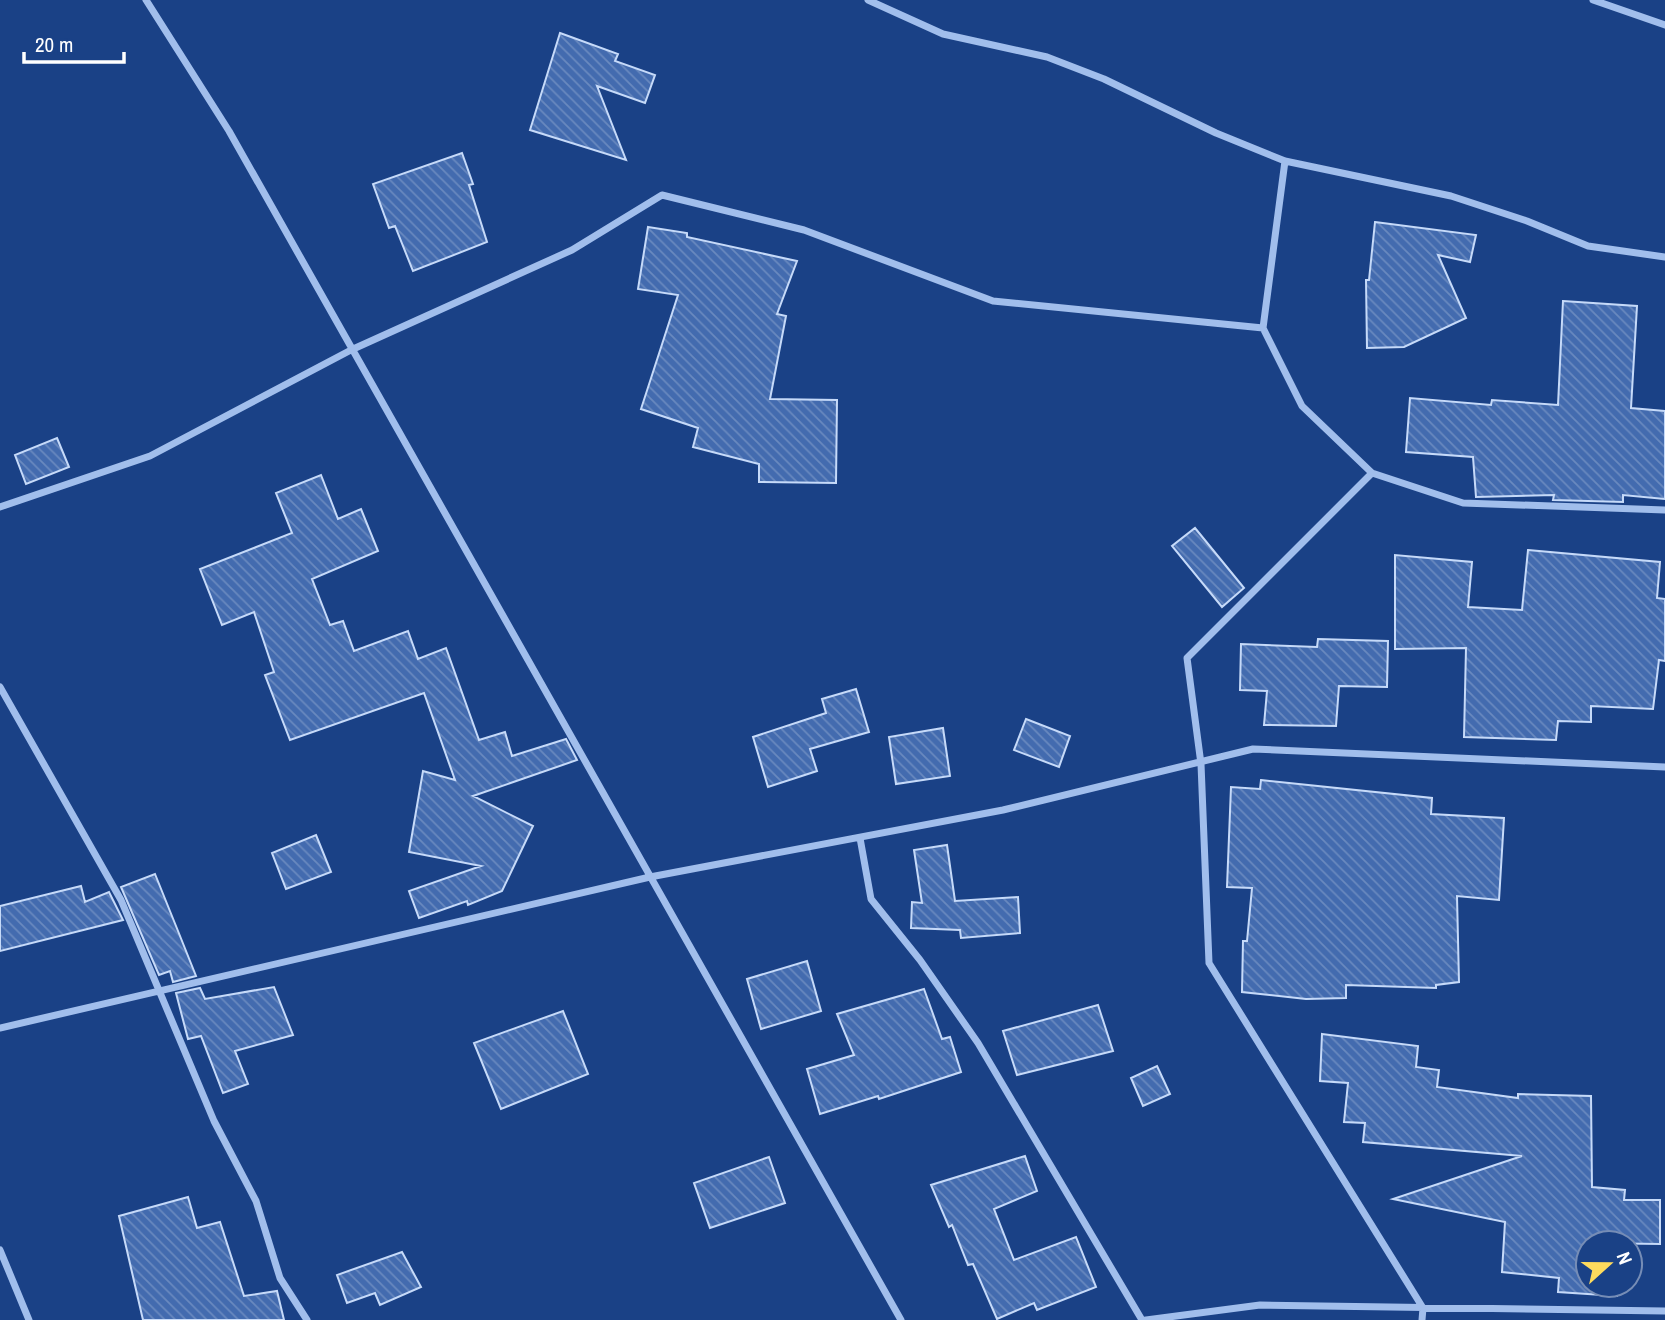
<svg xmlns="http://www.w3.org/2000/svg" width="1665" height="1320" font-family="'Archivo Narrow',sans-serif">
  <defs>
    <pattern id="building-back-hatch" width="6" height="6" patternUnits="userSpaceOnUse" patternTransform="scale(1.75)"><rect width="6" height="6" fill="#436baf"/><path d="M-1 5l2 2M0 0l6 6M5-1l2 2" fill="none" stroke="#6989bf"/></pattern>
  </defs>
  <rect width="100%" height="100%" fill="#1a4186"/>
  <path fill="url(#building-back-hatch)" stroke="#c6daf9" stroke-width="2" d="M560,33l58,21 -3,7 40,14 -10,28 -48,-17 29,74 -96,-30z
    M462,153l11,31 -4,1 18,57 -74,29 -18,-45 -6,2 -16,-44z
    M1375,222l101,13 -6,27 -32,-7 28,63 -62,29 -37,1 -1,-68h3z
    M648,227l39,6v4l110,24 -20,53 9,2 -16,83 67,1 -1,83 -77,-1v-18l-66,-17 5,-19 -57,-19 37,-114 -40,-6z
    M1563,301l74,5 -6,102 34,3v88l-42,-4v7l-70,-2 1,-5 -78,2 -3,-40 -67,-5 4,-54 81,7 1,-5 66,5z
    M57,438l12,29 -43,17 -11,-29z
    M321,475l17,44 23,-10 17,42 -66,28 18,46 13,-4 11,30 54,-20 10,28 28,-11 33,92 26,-8 7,24 54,-17 11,21 -104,36 60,30 -31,65 -34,14 -1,-4 -48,17 -10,-27 72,-25 -72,-14 14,-81 32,9 -31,-87 -134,47 -25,-65 9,-3 -20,-60 -32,13 -22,-56 92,-36 -16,-40z
    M1195,528l49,60 -22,19 -50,-61z
    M1528,550l132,12 -3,36 8,1v62l-6,-1 -6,49 -62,-3v16l-33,-1 -2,19 -92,-3 2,-89 -71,1v-94l77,7 -4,45 54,3z
    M1318,639l70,2 -1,46 -48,-1 -3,40 -72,-1 3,-34 -27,-1 1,-46 76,3z
    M856,689l13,43 -59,17 7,22 -49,16 -15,-50 73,-24 -4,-14z
    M1026,719l44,17 -11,31 -45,-17z
    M943,728l7,48 -54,8 -7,-47z
    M1261,780l171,18 -1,16 73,4 -5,82 -42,-4 2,86 -23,3v3l-90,-3v13l-40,1 -64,-7 1,-51h4l5,-53 -25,-1 4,-100 29,2z
    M316,835l15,37 -45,17 -14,-36z
    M947,845l8,56 63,-4 2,36 -59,5 -1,-8 -49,-2 1,-26 10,1 -8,-53z
    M155,874l23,57 18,45 -23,6 -3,-11 -11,4 -38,-88z
    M81,886l4,16 24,-10 14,28 -123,31v-45z
    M807,961l14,50 -60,18 -14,-50z
    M274,987l19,48 -58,16 13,33 -25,9 -22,-57 -13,3 -12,-46 24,-5 5,11z
    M924,989l18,50 8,-2 11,35 -82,27 -1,-3 -58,18 -13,-45 47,-14 -17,-41z
    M1098,1005l15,46 -96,24 -14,-44z
    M563,1011l25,63 -87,35 -27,-66z
    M1322,1034l96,12 -2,21 23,3 -2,17 81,11v-4l73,2 1,91 33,3 -1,10h36v44l-72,-1v42h30l-1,11 -59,-4 1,-14 -57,-6 3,-50 -112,-23 129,-43 -159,-14 2,-19 -21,-1 4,-39 -28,-2z
    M1157,1066l13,28 -27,12 -12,-28z
    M1025,1156l12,35 -43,18 20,51 62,-23 20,50 -59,23 -3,-7 -37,16 -24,-55 -5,1 -16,-40 -3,2 -18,-42z
    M769,1157l16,46 -75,25 -16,-45z
    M188,1197l9,31 23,-6 24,74 33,-5 7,29h-141l-24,-104z
    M402,1252l19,35 -41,18 -5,-12 -28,10 -10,-28z"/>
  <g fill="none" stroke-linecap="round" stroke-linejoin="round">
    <path stroke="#a1beec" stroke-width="7" d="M146,0l83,131 672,1189
      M868,0l75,34 104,23 57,22 112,54 69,28 166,35 76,25 61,25 77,11
      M1593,0l72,25
      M1285,161l-22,167 39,78 70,67 91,30 202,7
      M1372,473l-185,185 14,106 8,199 214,345 -1,12
      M0,507l150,-51 201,-106 221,-100 90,-55 142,35 189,71 270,27
      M0,687l121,213 93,221 42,80 24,77 27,42
      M860,838l11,61 49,61 58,83 164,277
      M0,1028l650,-151 353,-67 250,-61 412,18
      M0,1250l29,70
      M1146,1320l114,-15 405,6"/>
  </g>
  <g transform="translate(1609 1264) rotate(69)"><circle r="33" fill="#1a4186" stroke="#768db6" stroke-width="2"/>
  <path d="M0-5L12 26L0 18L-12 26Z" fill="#fedb5d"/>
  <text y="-10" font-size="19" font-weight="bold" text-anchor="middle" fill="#ffffff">N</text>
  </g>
  <path d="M24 52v10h100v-10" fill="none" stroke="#ffffff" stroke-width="3.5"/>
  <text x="35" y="52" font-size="21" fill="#ffffff" stroke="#1a4186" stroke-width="5" paint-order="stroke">20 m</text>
</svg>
